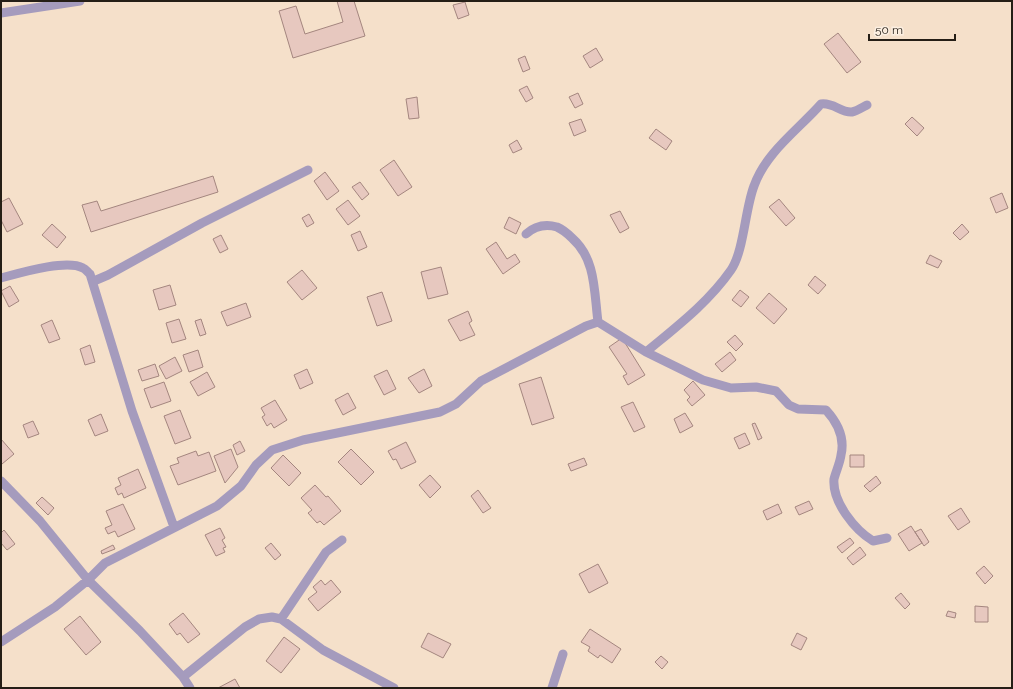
<svg xmlns="http://www.w3.org/2000/svg" width="1013" height="689" font-family="Raleway,sans-serif">
  <rect width="100%" height="100%" fill="#f5e0ca"/>
  <path fill="#e7c8bf" stroke="#a4867f" d="M337,1h17l11,35 -72,22 -14,-47 17,-5 9,28 38,-12z
    M465,2l4,13 -11,4 -5,-14z
    M838,33l23,29 -14,11 -23,-29z
    M596,48l7,12 -13,8 -7,-12z
    M525,56l5,13 -7,3 -5,-13z
    M527,86l6,12 -7,4 -7,-12z
    M578,93l5,11 -8,4 -6,-11z
    M417,97l2,21 -10,1 -3,-20z
    M912,117l12,11 -7,8 -12,-12z
    M581,119l5,12 -12,5 -5,-13z
    M656,129l16,12 -6,9 -17,-12z
    M517,140l5,9 -9,4 -4,-8z
    M394,160l18,27 -14,9 -18,-26z
    M325,172l14,19 -12,9 -13,-19z
    M213,176l5,16 -127,40 -9,-27 15,-4 4,10z
    M360,182l9,12 -7,6 -10,-13z
    M1002,193l6,15 -12,5 -6,-15z
    M9,198l14,26 -16,8 -6,-12v-18z
    M779,199l16,19 -9,8 -17,-19z
    M348,200l12,16 -12,9 -12,-16z
    M620,211l9,17 -9,5 -10,-18z
    M309,214l5,9 -7,4 -5,-9z
    M509,217l12,6 -5,11 -12,-6z
    M52,224l14,13 -9,11 -15,-13z
    M962,224l7,8 -9,8 -7,-7z
    M360,231l7,16 -9,4 -7,-16z
    M221,235l7,14 -8,4 -7,-14z
    M496,242l11,17 8,-5 5,8 -17,12 -17,-25z
    M930,255l12,6 -4,7 -12,-5z
    M441,267l7,27 -20,5 -7,-27z
    M302,270l15,18 -15,12 -15,-18z
    M815,276l11,9 -8,9 -10,-9z
    M170,285l6,20 -17,5 -6,-20z
    M10,286l9,15 -10,6 -8,-16z
    M740,290l9,7 -8,10 -9,-7z
    M382,292l10,29 -15,5 -10,-29z
    M769,293l18,16 -13,15 -18,-16z
    M246,303l5,14 -24,9 -6,-14z
    M468,311l4,10 -3,2 6,12 -15,6 -12,-21z
    M179,319l7,20 -14,4 -6,-20z
    M201,319l5,15 -6,2 -5,-15z
    M52,320l8,19 -11,4 -8,-18z
    M735,335l8,9 -7,7 -9,-9z
    M622,338l23,37 -17,10 -5,-9 4,-2 -18,-27z
    M90,345l5,17 -10,3 -5,-16z
    M198,350l5,17 -14,5 -6,-17z
    M730,352l6,8 -14,12 -7,-8z
    M175,357l7,14 -16,8 -7,-13z
    M155,364l4,12 -17,5 -4,-11z
    M307,369l6,14 -13,6 -6,-14z
    M424,369l8,17 -13,7 -11,-15z
    M387,370l9,19 -12,6 -10,-19z
    M207,372l8,15 -17,9 -8,-14z
    M541,377l13,41 -22,7 -13,-41z
    M693,381l12,14 -13,11 -5,-6 3,-3 -6,-7z
    M164,382l7,19 -20,7 -7,-19z
    M348,393l8,15 -13,7 -8,-15z
    M275,400l12,20 -13,8 -3,-5 -4,3 -5,-9 3,-2 -4,-7z
    M633,402l12,25 -11,5 -13,-25z
    M180,410l11,28 -16,6 -11,-28z
    M685,413l8,13 -13,7 -6,-14z
    M101,414l7,17 -13,5 -7,-16z
    M33,421l6,13 -11,4 -5,-13z
    M755,423l7,15 -4,2 -6,-16z
    M745,433l5,11 -11,5 -5,-11z
    M1,439l13,15 -12,10 -1,-1z
    M240,441l5,10 -8,4 -4,-10z
    M406,442l10,20 -15,7 -5,-10 -3,1 -5,-9z
    M231,449l7,18 -13,16 -11,-27z
    M351,449l23,23 -13,13 -23,-23z
    M196,451l2,5 11,-4 7,19 -38,14 -8,-19 9,-3 -2,-5z
    M283,455l18,18 -12,13 -18,-18z
    M850,455h14v12h-14z
    M584,458l3,7 -16,6 -3,-7z
    M138,469l8,19 -22,10 -2,-5 -4,2 -3,-7 6,-3 -3,-7z
    M430,475l11,12 -11,11 -11,-13z
    M876,476l5,7 -11,9 -6,-6z
    M315,485l11,12 2,-1 13,15 -17,14 -4,-4 -3,2 -9,-10 4,-3 -11,-12z
    M478,490l13,18 -8,5 -12,-17z
    M42,497l12,11 -6,7 -12,-12z
    M809,501l4,8 -14,6 -4,-8z
    M123,504l12,25 -17,8 -3,-6 -7,3 -3,-6 7,-3 -6,-14z
    M778,504l4,9 -15,7 -4,-9z
    M961,508l9,14 -12,8 -10,-14z
    M911,526l11,17 -13,8 -11,-17z
    M220,528l5,10 -3,2 4,7 -3,1 2,4 -9,4 -11,-21z
    M921,529l8,13 -5,4 -9,-14z
    M4,530l11,14 -8,6 -6,-7v-10z
    M850,538l4,5 -12,10 -5,-6z
    M271,543l10,12 -6,5 -10,-12z
    M113,545l2,4 -13,5 -1,-3z
    M860,547l6,8 -13,10 -6,-7z
    M598,564l10,19 -19,10 -10,-19z
    M984,566l9,10 -8,8 -9,-11z
    M321,580l4,5 6,-5 10,12 -23,19 -10,-12 9,-7 -4,-5z
    M901,593l9,11 -5,5 -10,-11z
    M975,606l13,1v15h-13z
    M948,611l8,2 -1,5 -9,-2z
    M183,613l17,21 -12,9 -8,-10 -3,2 -8,-11z
    M80,616l21,26 -15,13 -22,-26z
    M590,629l31,20 -9,14 -12,-8 -2,3 -10,-7 2,-4 -9,-5z
    M428,633l23,11 -8,14 -22,-11z
    M797,633l10,5 -6,12 -10,-5z
    M284,637l16,12 -19,24 -15,-12z
    M661,656l7,6 -6,7 -7,-7z
    M235,679l5,9h-22z"/>
  <g fill="none" stroke-linecap="round" stroke-linejoin="round">
    <path stroke="#a59bbd" stroke-width="9" d="M1,13l79,-12
      M526,234c9,-8 20,-10 31,-7 7,3 10,6 15,11 24,21 22,53 26,84
      M1,278c19,-5 65,-19 82,-10 3,1 5,5 7,6l42,137 42,116
      M94,281l14,-6 94,-52 106,-53
      M646,352c30,-25 62,-49 85,-82 13,-19 14,-61 23,-84 12,-34 44,-56 67,-82 12,-2 20,9 31,8 5,-1 11,-5 15,-7
      M1,481l39,40 48,59 52,51 43,46 7,11
      M281,619l45,-67 16,-12
      M1,642l54,-35 33,-27 17,-17 112,-57 24,-20 15,-21 16,-15 31,-10 137,-28 16,-8 25,-23 105,-55 12,-4 48,30 57,28 28,8 25,-1 20,4 13,14 9,4 28,1c11,12 19,28 15,45 -1,8 -5,16 -7,24 -2,23 21,51 39,62l14,-3
      M183,677l62,-50 14,-8 13,-2 9,2 42,31 71,38
      M552,688l11,-34"/>
  </g>
  <rect width="1013" height="689" fill="none" stroke="#251e16" stroke-width="4"/>
  <path d="M869 34v6h86v-6" fill="none" stroke="#251e16" stroke-width="2"/>
  <text x="875" y="34" font-size="12" fill="#251e16" stroke="#fcefe1" stroke-width="3" paint-order="stroke">50 m</text>
</svg>
